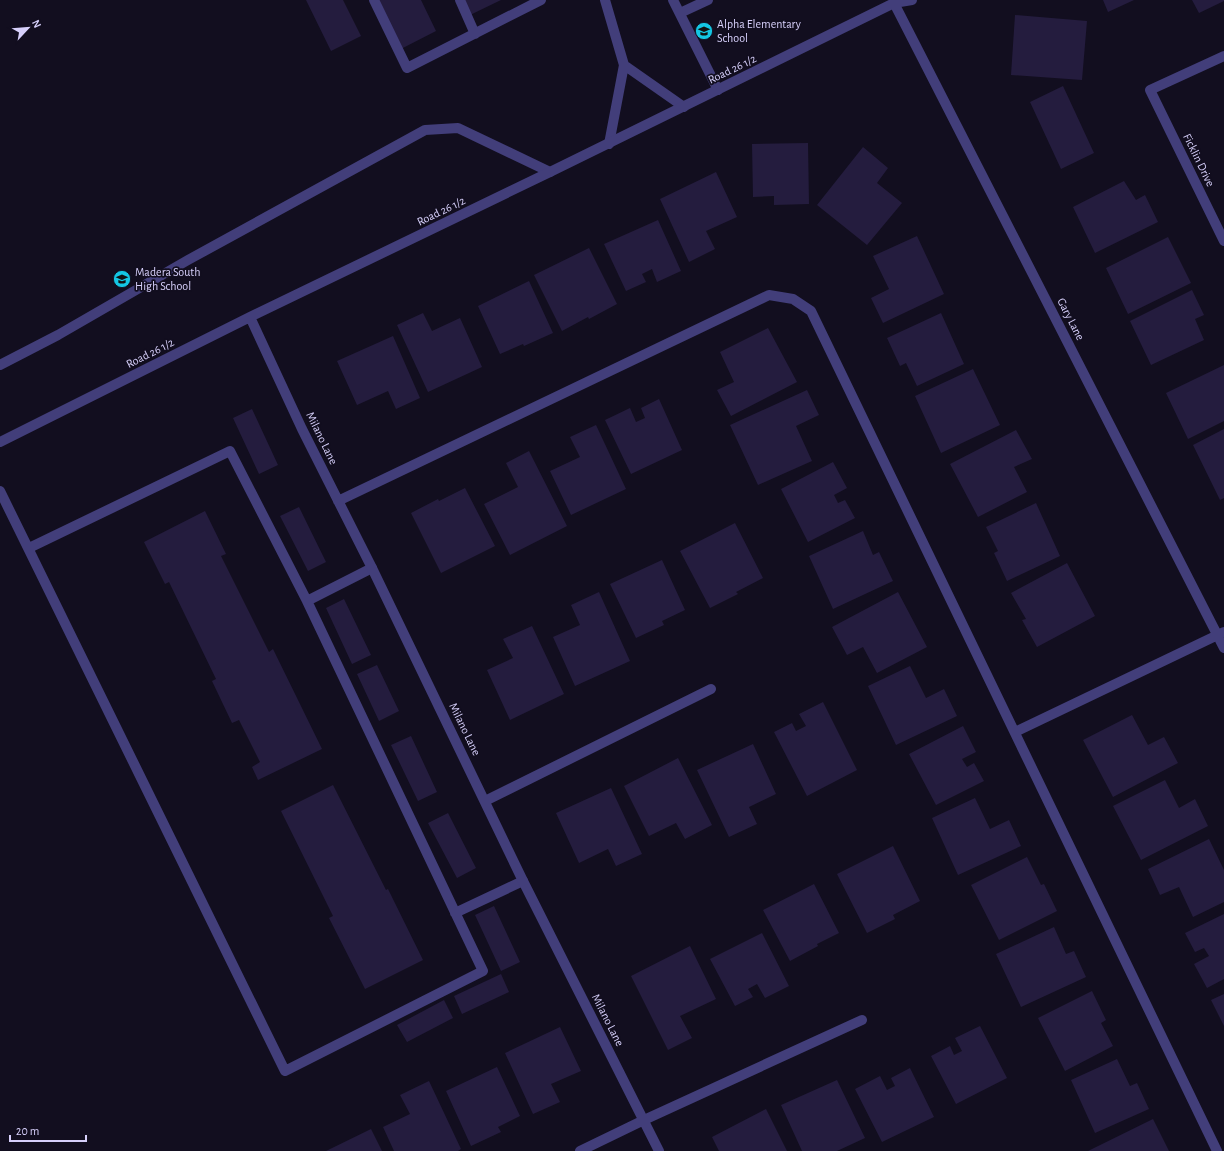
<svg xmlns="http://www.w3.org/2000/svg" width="1224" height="1151" font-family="'Alegreya Sans',sans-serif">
  <rect width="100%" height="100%" fill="#120e1f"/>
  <path fill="#241c3e" d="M306,0h37l18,36 -30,15z
    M372,0h49l15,31 -39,20z
    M460,0h41l-33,16z
    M1103,0h31l-26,12z
    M1192,0h32v1l-25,12z
    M1015,15l72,6 -5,59 -71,-5z
    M1063,86l31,67 -33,16 -31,-67z
    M808,143l1,61 -35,1v-9l-21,1 -1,-53z
    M863,147l25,21 -11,15 25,20 -35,42 -50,-40z
    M716,172l21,45 -31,14 9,18 -26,13 -29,-63z
    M1124,181l12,19 9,-5 13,27 -63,31 -22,-46z
    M658,220l23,51 -24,11 -5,-13 -10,5 4,8 -20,9 -22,-47z
    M917,236l27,58 -61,29 -12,-25 18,-9 -16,-33z
    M1168,237l23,46 -63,31 -22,-46z
    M589,248l28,56 -28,15 -1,-2 -26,14 -28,-56z
    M529,281l24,52 -29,13 -1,-2 -23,10 -22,-48z
    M1192,290l12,25 -9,4 9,21 -53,25 -21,-44z
    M423,313l9,18 28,-13 22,49 -54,25 -31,-67z
    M941,313l23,51 -47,22 -11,-23 -6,3 -13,-28z
    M768,328l29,54 -66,34 -14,-26 17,-8 -14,-30z
    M393,336l27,62 -24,11 -8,-18 -31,14 -20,-44z
    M1224,365v56l-36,18 -22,-46z
    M973,369l27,56 -59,28 -26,-57z
    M807,390l12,25 -23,11 16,35 -54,24 -28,-60z
    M659,399l23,51 -51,24 -26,-54 25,-12 6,14 9,-4 -4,-10z
    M252,409l26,56 -19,9 -26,-56z
    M596,425l30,64 -55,26 -21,-44 30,-14 -10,-20z
    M1224,429v69l-4,2 -27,-55z
    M1016,430l16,29 -18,8 13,25 -49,25 -28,-53z
    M529,451l38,75 -57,29 -26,-51 34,-17 -12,-24z
    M833,462l14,26 -13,7 4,8 7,-3 10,18 -47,24 -27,-53z
    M465,488l30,58 -54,27 -30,-60 27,-14 1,2z
    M1036,503l24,53 -53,25 -13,-28 4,-2 -12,-24z
    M299,507l27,55 -18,9 -28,-55z
    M205,511l21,43 -5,2 48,96 4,-3 49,100 -64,31 -6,-13 8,-5 -21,-42 -7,3 -20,-42 4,-2 -47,-97 -4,2 -21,-42z
    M735,523l28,55 -27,14 2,2 -28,14 -30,-57z
    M863,531l10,24 6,-3 14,29 -60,28 -24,-53z
    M662,560l23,50 -23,11 2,4 -28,13 -26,-54z
    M1067,563l28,53 -58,31 -15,-27 4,-1 -15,-26z
    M599,592l31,69 -55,25 -22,-49 27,-12 -9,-20z
    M898,592l29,55 -50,26 -14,-26 -16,8 -15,-28z
    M344,599l27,56 -19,9 -26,-56z
    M532,626l32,68 -54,26 -23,-50 26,-12 -10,-19z
    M377,665l22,46 -20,10 -22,-47z
    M910,666l16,32 18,-9 13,27 -61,29 -28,-59z
    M823,702l34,68 -50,26 -33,-64 18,-9 4,8 10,-5 -7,-12z
    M1132,715l16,30 16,-8 14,26 -65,34 -30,-57z
    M963,726l13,26 -14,7 5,8 7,-4 10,18 -48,24 -27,-51z
    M411,736l26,56 -19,9 -27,-56z
    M753,744l23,50 -27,13 8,17 -28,13 -32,-67z
    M678,758l34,67 -27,14 -9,-16 -27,13 -25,-50z
    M1165,780l14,28 16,-9 13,27 -67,34 -28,-54z
    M333,785l53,105 2,-1 35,71 -58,29 -36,-71 4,-2 -52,-105z
    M611,788l31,66 -26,12 -8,-17 -29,14 -23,-50z
    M975,798l15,31 19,-9 12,26 -63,29 -26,-57z
    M448,813l28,55 -19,10 -29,-55z
    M1209,839l15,31v32l-31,15 -14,-30 -19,8 -12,-26z
    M893,846l27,55 -27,14 2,4 -28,14 -30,-59z
    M1027,857l14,28 3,-1 13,27 -58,29 -28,-55z
    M814,884l25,49 -22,11 1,2 -28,15 -27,-51z
    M494,906l26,56 -19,9 -26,-56z
    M1224,914v65l-17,9 -13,-24 15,-8 -5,-8 -9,4 -10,-19z
    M1054,927l12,27 8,-3 12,26 -65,30 -25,-53z
    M762,933l27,53 -24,12 -8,-14 -9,5 5,8 -18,9 -25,-47z
    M690,946l26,53 -36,17 12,22 -24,12 -37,-74z
    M501,974l8,18 -47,22 -8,-18z
    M1092,991l14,29 -5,3 12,23 -48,25 -27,-53z
    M1224,994v32l-13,-26z
    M444,1000l9,18 -46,24 -10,-17z
    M980,1026l27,52 -51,26 -25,-48 19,-10 4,9 8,-4 -7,-13z
    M560,1027l21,44 -30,13 9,18 -27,12 -28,-61z
    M1117,1059l13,27 7,-3 12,26 -54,24 -24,-53z
    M497,1067l23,49 -22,11 3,5 -30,14 -25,-55z
    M910,1068l24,49 -52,25 -27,-53 25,-13 7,14 8,-4 -4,-8z
    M837,1080l28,58 -28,13h-35l-21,-46z
    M429,1081l32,68 -3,2h-64l-11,-24 27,-13 -10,-19z
    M766,1109l21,42h-68l-7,-14z
    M1153,1119l16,32h-81z
    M371,1129l11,22h-56z"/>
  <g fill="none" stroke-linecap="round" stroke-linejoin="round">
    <path stroke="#423e7a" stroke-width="10" d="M374,0l33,68 134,-68
      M460,0l15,34
      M605,0l19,65 -15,79
      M673,0l45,90
      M680,13l28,-13
      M624,65l60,42
      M0,365l58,-30 130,-75 237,-130 33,-2 92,44
      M0,491l285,580 198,-100 -176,-370 65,-33
      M29,548l201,-97 77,150
      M455,913l68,-32"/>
    <path stroke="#423e7a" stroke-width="10" d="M894,3l330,645
      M1224,56l-74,34 74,151
      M250,317l52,112 70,139 151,313 136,270
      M0,442l250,-125 300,-145 344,-169 18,-3
      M338,501l431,-206 24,4 18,12 406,840
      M1015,732l209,-100
      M485,801l226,-112
      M580,1151l64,-31 218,-100"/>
  </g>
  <defs>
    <symbol id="school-disc" viewBox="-11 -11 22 22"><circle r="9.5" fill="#14c6e3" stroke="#120e1f"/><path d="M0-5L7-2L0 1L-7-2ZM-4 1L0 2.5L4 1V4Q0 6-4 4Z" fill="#111"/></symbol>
  </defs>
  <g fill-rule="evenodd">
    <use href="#school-disc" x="694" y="21" width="20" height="20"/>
    <use href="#school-disc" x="112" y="269" width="20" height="20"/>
  </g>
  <g text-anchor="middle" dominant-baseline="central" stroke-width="3.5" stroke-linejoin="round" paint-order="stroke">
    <g font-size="12" fill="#d7d0fb" stroke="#120e1f" text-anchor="start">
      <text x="717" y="24">Alpha Elementary<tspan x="717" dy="14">School</tspan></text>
      <text x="135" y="272">Madera South<tspan x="135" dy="14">High School</tspan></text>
    </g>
    <g font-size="12" fill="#d7d0fb" stroke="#120e1f">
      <text transform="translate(732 69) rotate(-26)">Road 26 1/2</text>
      <text transform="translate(1199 160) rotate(64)">Ficklin Drive</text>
      <text transform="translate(441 211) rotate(-26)">Road 26 1/2</text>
      <text transform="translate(1071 319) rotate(63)">Gary Lane</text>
      <text transform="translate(150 353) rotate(-27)">Road 26 1/2</text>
      <text transform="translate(322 438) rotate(64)">Milano Lane</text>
      <text transform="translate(465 729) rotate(64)">Milano Lane</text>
      <text transform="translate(608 1020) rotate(63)">Milano Lane</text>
    </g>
  </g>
  <g transform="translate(28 28) rotate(64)" stroke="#120e1f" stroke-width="3" paint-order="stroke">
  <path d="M0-3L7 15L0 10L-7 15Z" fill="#d7d0fb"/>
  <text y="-6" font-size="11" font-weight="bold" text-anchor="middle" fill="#d7d0fb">N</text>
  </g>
  <path d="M10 1135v6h76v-6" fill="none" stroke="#d7d0fb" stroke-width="2"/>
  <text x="16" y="1135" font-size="12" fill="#d7d0fb" stroke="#120e1f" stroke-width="3" paint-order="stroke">20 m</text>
</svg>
